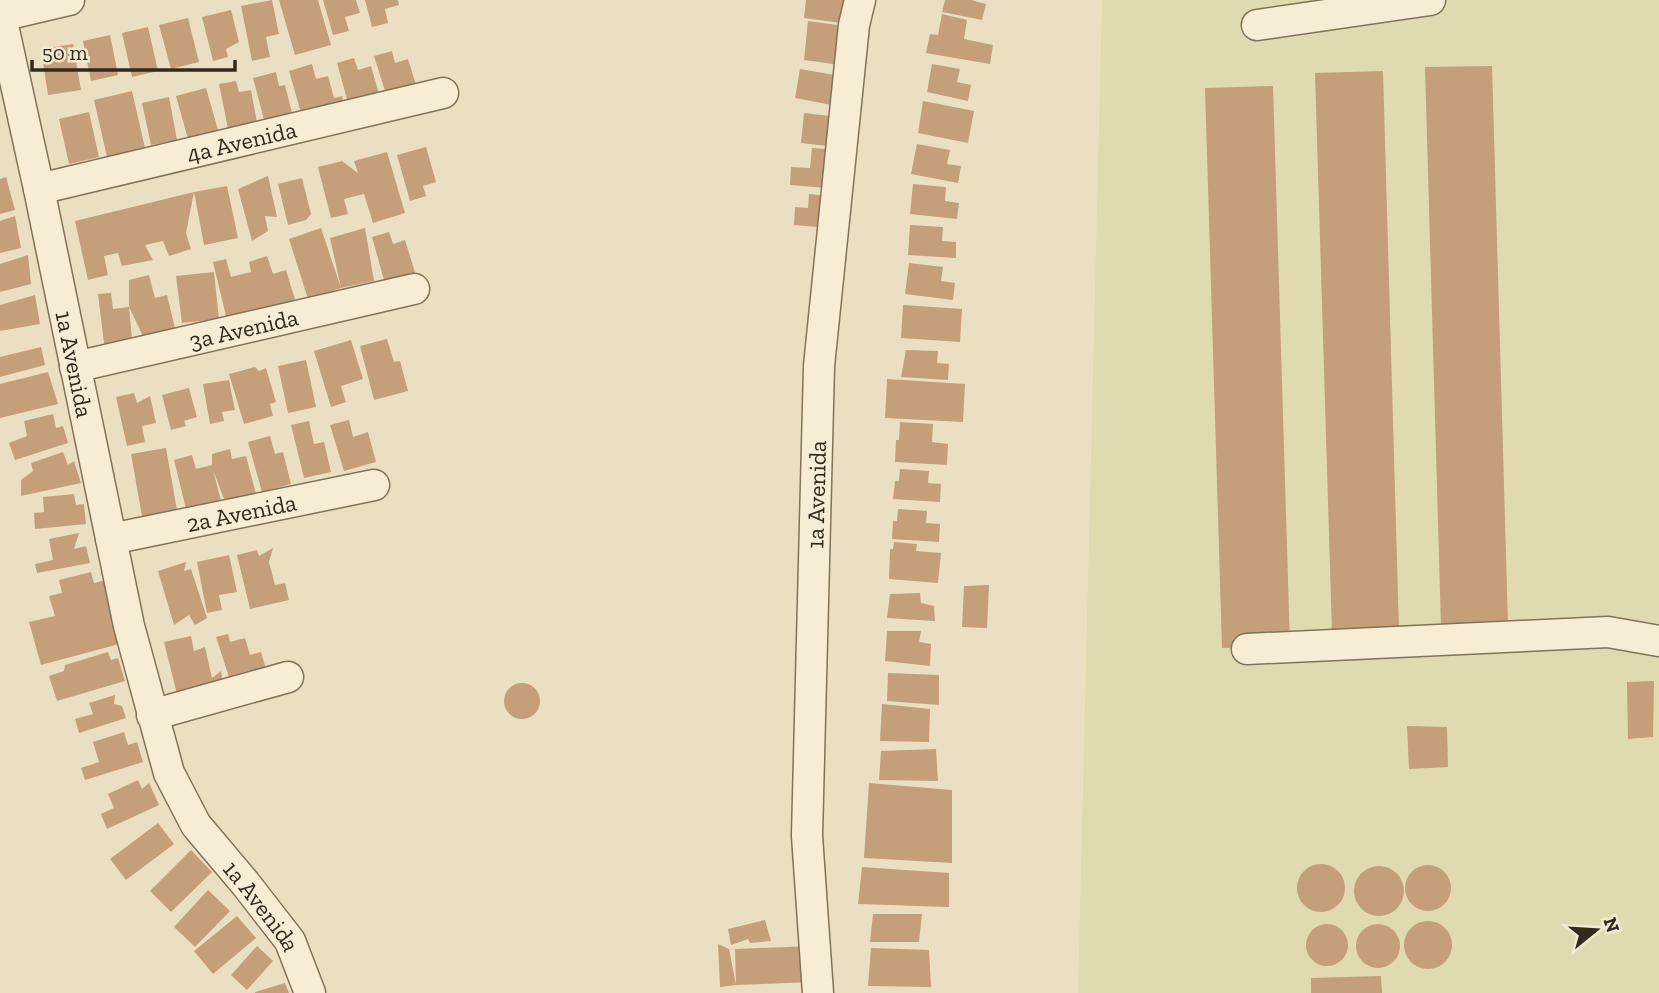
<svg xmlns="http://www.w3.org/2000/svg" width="1659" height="993" font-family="'Zilla Slab',serif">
  <rect width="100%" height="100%" fill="#eae0c1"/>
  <path fill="#dfdab0" d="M1102,0h557v993h-581z"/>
  <path fill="#c59e7a" d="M272,0l7,34 -13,3 4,20 -18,4 -11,-55z
    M279,0h39l13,45 -36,10z
    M323,0h33l4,13 -15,4 4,14 -16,4z
    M365,0h33l1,5 -14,4 3,14 -16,4z
    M806,0h60l-4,26 -58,-8z
    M945,0h26l15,4 -4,16 -40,-8z
    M231,10l8,32 -13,7 2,8 -15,4 -11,-44z
    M942,14l25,6 -3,19 29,6 -3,19 -64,-11 4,-19 8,1z
    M188,18l11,44 -28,7 -12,-44z
    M808,21l52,7 -5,39 -51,-7z
    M148,27l10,44 -26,6 -10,-44z
    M110,35l8,40 -27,6 -8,-40z
    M73,44l8,46 -33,5 -7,-46z
    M392,51l3,12 13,-4 13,42 -30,9 -17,-54z
    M354,58l4,12 13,-4 10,35 -31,9 -13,-47z
    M312,64l4,15 12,-3 6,22 8,-2 6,22 -42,12 -17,-59z
    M932,64l28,5 -3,13 14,3 -3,16 -41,-9z
    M1492,66l16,559 -67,2 -16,-560z
    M800,69l52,9 -5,30 -52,-10z
    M1383,71l16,560 -67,2 -17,-560z
    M276,72l3,14 6,-1 7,28 -28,7 -11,-42z
    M236,81l3,11 12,-2 6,33 -29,6 -9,-45z
    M1273,86l17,560 -68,2 -17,-560z
    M206,88l12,42 -30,9 -12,-43z
    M132,91l13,57 -38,9 -13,-57z
    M169,97l8,43 -26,5 -9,-42z
    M923,101l51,10 -6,32 -50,-10z
    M89,112l10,45 -30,7 -10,-45z
    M804,113l43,5 -3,30 -43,-5z
    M917,144l33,6 -3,14 14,2 -3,17 -47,-9z
    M426,147l10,35 -13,4 3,10 -16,5 -13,-46z
    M812,148l28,2v39l-50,-4 1,-18 19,1z
    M387,152l18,61 -32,10 -9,-29 -20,5 4,15 -17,4 -13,-51 24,-6 16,12 -4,-12z
    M268,176l9,41 -12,-1 3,15 -16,10 -14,-52z
    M6,177l9,33 -15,4v-35z
    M302,178l9,36 -5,6 -18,5 -10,-41z
    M913,184l33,3 -1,14 14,2 -2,16 -47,-5z
    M227,186l11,52 -34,7 -10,-53z
    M194,192l-8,41 5,16 -22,7 -6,-15 -18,4 8,15 -31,6 -4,-13 -14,3 4,19 -20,5 -13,-59z
    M809,194l28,3 2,32 -45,-4 1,-18 13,1z
    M15,216l6,32 -21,5v-32z
    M910,225l33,2 -1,14 14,1v16l-48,-3z
    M321,228l20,60 -33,11 -19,-60z
    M365,228l9,53 -33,7 -11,-50z
    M389,232l4,12 12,-4 13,42 -31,9 -15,-54z
    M28,255l3,29 -31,8v-28z
    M267,256l6,18 13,-4 10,33 -69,17 -14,-58 13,-3 5,18 20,-5 -2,-10z
    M909,263l34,4 -2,14 14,2 -2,17 -48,-6z
    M214,272l5,47 -37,4 -6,-47z
    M149,275l6,23 12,-3 8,33 -32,8 -14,-29v-27z
    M111,293l2,16 16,-2 3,32 -27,13 -7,-58z
    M35,295l5,29 -40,7v-26z
    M903,305l59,4 -2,33 -59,-4z
    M387,339l7,23 6,-1 8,30 -34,9 -14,-54z
    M351,340l12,39 -22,7 5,16 -15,5 -17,-56z
    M41,347l4,18 -45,12v-20z
    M906,350l32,1 -1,12 12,1 -1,16 -47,-3z
    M306,360l10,47 -28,6 -10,-47z
    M255,367l4,4 7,-3 10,34 -6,2 3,12 -29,8 -15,-50z
    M48,372l10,32 -58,14v-34z
    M887,379l78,5 -2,38 -78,-4z
    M229,380l6,30 -13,2 2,9 -14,3 -7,-40z
    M189,388l8,29 -13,4 2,5 -15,4 -9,-35z
    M134,393l3,10 13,-7 6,27 -14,3 3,16 -18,4 -11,-49z
    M53,414l3,14 7,-2 5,17 -53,17 -6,-17 18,-7 -3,-15z
    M349,420l4,17 15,-5 8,30 -32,9 -14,-46z
    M309,421l5,23 10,-2 7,30 -27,6 -13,-53z
    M900,422l33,2 -1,18 16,2 -1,21 -52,-3 1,-22h3z
    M270,436l5,18 8,-2 8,32 -29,8 -14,-50z
    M166,448l11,62 -35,6 -11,-62z
    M230,449l2,10 14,-3 10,38 -31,8 -12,-32 10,38 -35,9 -14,-57 18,-5 4,14 16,-4v-11z
    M63,452l5,13 6,-4 7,22 -60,13v-16l12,-9 -2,-8z
    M900,469l29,2 -1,12 13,1 -1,18 -47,-3 2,-18h4z
    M74,494l2,11 8,-1 2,20 -51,5 -1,-16 10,-1 -1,-15z
    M898,509l29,2 -1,12 14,1 -1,18 -47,-3 1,-18h4z
    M79,533l-5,16 12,-3 4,17 -53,10 -2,-9 18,-4 -4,-21z
    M894,542l23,2 -1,7 25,2 -3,30 -49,-4 1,-30h3z
    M273,548l-4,14 6,23 10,-2 4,17 -39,9 -13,-54 20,-5 2,6z
    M229,555l8,37 -18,3 3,15 -15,3 -10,-51z
    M186,562l-2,9 7,-2 16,49 -12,7 -6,-10 -15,10 -16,-54z
    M91,572l3,11 12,-3 17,63 -82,22 -12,-43 26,-6 -6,-20 13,-3 -3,-13z
    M989,585l-2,43 -25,-1 2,-41z
    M920,593l1,10 13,3 1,15 -48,-3 3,-24z
    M887,631h34l-2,11 12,2 -1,22 -45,-5z
    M228,634l2,8 15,-4 5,17 11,-3 7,24 -21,-5 -18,6 -13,-40z
    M191,636l3,15 11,-4 7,31 9,-7 4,24 -45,11 -16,-64z
    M108,652l3,8 7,-2 7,23 -68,20 -8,-25 15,-5 1,-6z
    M888,673l51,2v30l-52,-4z
    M1654,681l-1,56 -25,2 -1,-57z
    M504 701a18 18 0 1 1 36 0a18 18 0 1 1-36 0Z
    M115,695l-1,9 8,2 4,12 -47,15 -4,-14 18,-5 -4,-11z
    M882,704l48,5 -1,33 -49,-1z
    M1407,726l40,1 1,40 -39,2z
    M124,732l4,13 9,-3 6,20 -58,18 -4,-12 18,-6 -6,-20z
    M936,749l2,32 -59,-1 2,-29z
    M138,780l4,9 7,-6 10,22 -52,24 -6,-15 13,-6 -6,-14z
    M869,783l83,7v73l-88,-5z
    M158,823l16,21 -48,36 -16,-21z
    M191,850l21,22 -41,40 -21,-21z
    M1297 888a24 24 0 1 1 48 0a24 24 0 1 1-48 0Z
    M1405 888a23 23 0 1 1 46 0a23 23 0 1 1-46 0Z
    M1354 891a25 25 0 1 1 50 0a25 25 0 1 1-50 0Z
    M862,867l87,6v34l-91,-3z
    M208,890l22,21 -35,36 -21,-20z
    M873,914h49l-3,28h-49z
    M237,916l19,22 -43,36 -19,-23z
    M765,920l6,21 -21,2 -2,-4 -17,6 -3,-16z
    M1404 945a24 24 0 1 1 48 0a24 24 0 1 1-48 0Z
    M1306 945a21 21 0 1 1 42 0a21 21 0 1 1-42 0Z
    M1356 946a22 22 0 1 1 44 0a22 22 0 1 1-44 0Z
    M718,944l11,5 7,36 -16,2z
    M257,946l16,15 -26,29 -16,-15z
    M812,946v36l-76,3 -1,-36z
    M871,948l58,2 2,37 -63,-1z
    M1381,976l1,17h-71v-15z
    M285,983l4,10h-34v-1z"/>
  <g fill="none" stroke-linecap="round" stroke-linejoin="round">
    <defs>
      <g id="minor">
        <path id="s1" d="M0,12l39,177 90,437 40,147 27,52 49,58 45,58 20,52"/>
        <path d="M1,16l68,-16"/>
        <path d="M1257,25l173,-25"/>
        <path id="s2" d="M39,189l404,-96"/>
        <path id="s3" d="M75,367l339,-78"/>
        <path id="s4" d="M111,539l263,-54"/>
        <path d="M1247,649l361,-17 51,9"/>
        <path d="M152,715l136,-38"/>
        <path id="s5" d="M818,993l-11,-157 12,-470 35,-341 6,-25"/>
      </g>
    </defs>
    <use href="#minor" stroke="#82725a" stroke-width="33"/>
    <use href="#minor" stroke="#f6edd4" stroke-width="30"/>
  </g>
  <g text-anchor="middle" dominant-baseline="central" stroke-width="5" stroke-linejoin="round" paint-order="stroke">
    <g font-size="24" fill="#33291d" stroke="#f2ead0">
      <text stroke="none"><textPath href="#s2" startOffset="208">4a Avenida</textPath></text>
      <text stroke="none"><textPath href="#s3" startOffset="173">3a Avenida</textPath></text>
      <text stroke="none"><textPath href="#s1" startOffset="360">1a Avenida</textPath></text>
      <text stroke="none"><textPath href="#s5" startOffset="499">1a Avenida</textPath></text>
      <text stroke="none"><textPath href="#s4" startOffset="133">2a Avenida</textPath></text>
      <text stroke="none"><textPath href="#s1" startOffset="943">1a Avenida</textPath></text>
    </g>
  </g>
  <g transform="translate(1596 930) rotate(72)" stroke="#f2ead0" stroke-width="5" paint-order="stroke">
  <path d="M0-5L12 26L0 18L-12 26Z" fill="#33291d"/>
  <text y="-10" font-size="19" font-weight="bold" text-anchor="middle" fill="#33291d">N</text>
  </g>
  <path d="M32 60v10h203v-10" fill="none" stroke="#33291d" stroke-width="3.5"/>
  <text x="42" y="60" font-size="21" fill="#33291d" stroke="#f2ead0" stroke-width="5" paint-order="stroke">50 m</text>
</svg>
